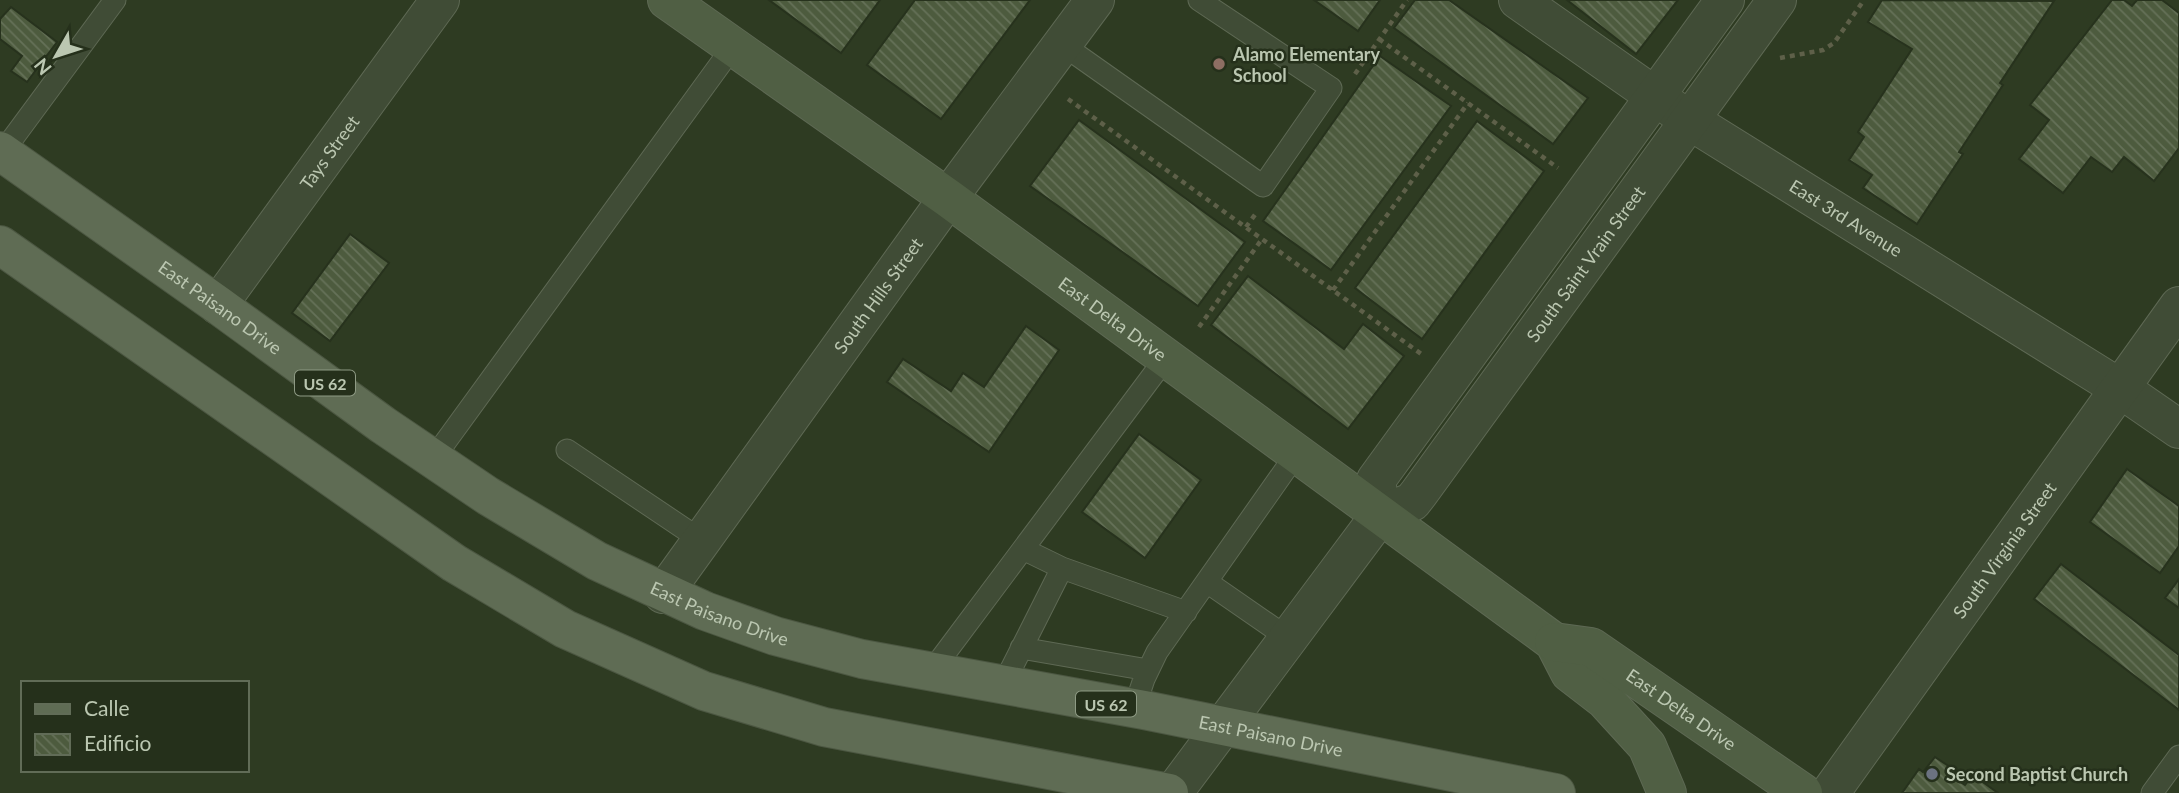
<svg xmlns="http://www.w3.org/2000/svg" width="2179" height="793" font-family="Lato,sans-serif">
  <defs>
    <pattern id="building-back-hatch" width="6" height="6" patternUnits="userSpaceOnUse" patternTransform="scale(1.75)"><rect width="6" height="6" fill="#4d5b3e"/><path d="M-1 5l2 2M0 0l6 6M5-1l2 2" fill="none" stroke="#657158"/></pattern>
  </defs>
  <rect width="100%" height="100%" fill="#2e3b22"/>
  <path fill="url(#building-back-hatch)" stroke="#27321d" stroke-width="2" d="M769,0h111l-39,53z
    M915,0h115l-89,119 -74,-54z
    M1314,0h66l-22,31z
    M1415,0h34l139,98 -35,46 -159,-116z
    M1567,0h111l-42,54z
    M1882,0l172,1 -54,82 3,2 -44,67 4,2 -46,70 -54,-36 9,-13 -23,-15 15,-23 -6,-5 54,-83 -44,-27z
    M2112,0h12l8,6 5,-6h25l17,13v135l-25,33 -30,-24 -12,15 -21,-15 -28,36 -44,-34 30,-39 -19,-15z
    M11,7l46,35 -30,40 -16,-11 11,-15 -22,-17v-20z
    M1380,56l71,50 -120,164 -68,-49z
    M1079,120l166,122 -47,64 -168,-120z
    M1477,121l67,50 -122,168 -67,-51z
    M350,234l39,29 -59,78 -38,-28z
    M1248,276l96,73 19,-25 41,32 -56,73 -137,-104z
    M1026,326l33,24 -70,102 -102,-70 16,-23 48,32 12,-18 21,14z
    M1139,434l62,46 -56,78 -63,-46z
    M2127,469l52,37v40l-19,27 -70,-51z
    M2061,564l118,91v55l-145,-111z
    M2179,579v29l-14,-10z
    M1935,757l15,10 -4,5 19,13 8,-10 25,18h-96l17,-24 4,3z"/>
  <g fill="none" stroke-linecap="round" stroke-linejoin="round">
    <defs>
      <path id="lane" d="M1063,45l200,141 68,-98 -132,-88
        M2,153l113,-153
        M567,450l134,90
        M433,459l299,-411
        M1023,549l39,19
        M1207,582l81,56
        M1021,648l127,22
        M931,672l234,-313
        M1003,685l59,-117 124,44
        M1134,709l10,-30 13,-27 140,-199
        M2152,793l27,-37"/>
      <g id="street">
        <path id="s1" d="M1518,0l171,120 432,269 58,40"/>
        <path id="s2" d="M218,305l222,-305"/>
        <path d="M1381,514l-5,-34 349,-480"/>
        <path id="s3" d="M663,594l285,-396 147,-198"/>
        <path id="s4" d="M1173,793l208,-279 31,-12 7,-9 358,-493"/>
        <path id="s5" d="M1830,793l349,-487"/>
      </g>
      <g id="secondary">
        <path id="s6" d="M667,0l281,198 606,444 16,31 35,27 42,46 20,47"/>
        <path id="s7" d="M1554,642l37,5 212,146"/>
      </g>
      <g id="primary">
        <path id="s8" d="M0,151l218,154 165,120 105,71 109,65 108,50 70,25 87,23 282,51 412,83"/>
        <path d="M0,245l454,318 111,66 139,62 120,36 345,66"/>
      </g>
    </defs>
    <use href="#lane" stroke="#5e6954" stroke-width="23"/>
    <use href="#street" stroke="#5e6954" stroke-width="40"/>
    <use href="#secondary" stroke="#5e6954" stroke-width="40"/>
    <use href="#primary" stroke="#4c5742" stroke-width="40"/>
    <path stroke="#5e6049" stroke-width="4.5" stroke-dasharray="5 5" stroke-linecap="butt" d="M1379,39l179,129
      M1780,58l43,-8 11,-7 30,-43
      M1355,74l52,-74
      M1068,99l356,257
      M1246,227l11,-15
      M1333,290l135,-187
      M1199,327l63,-88"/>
    <use href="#lane" stroke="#404c36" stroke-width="21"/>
    <use href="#street" stroke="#404c36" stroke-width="38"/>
    <use href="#secondary" stroke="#505f44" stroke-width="38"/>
    <use href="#primary" stroke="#5f6c54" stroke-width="38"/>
  </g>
  <circle fill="#8d6e63" stroke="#25301b" stroke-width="2.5" cx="1219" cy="64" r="7"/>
  <circle fill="#6b7280" stroke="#25301b" stroke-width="2.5" cx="1932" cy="774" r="7"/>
  <g text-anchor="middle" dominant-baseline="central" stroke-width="5" stroke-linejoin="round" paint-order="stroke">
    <g fill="#25301b" stroke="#8e9a84" stroke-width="2">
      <rect x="295" y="370.5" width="60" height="25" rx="5"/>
      <rect x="1076" y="691.5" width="60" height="25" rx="5"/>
    </g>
    <g font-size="16" font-weight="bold" fill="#bbc7b1">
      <text x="325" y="383">US 62</text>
      <text x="1106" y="704">US 62</text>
    </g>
    <g font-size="18" font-weight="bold" fill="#bbc7b1" stroke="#25301b" text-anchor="start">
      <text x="1233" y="54">Alamo Elementary<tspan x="1233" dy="21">School</tspan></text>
      <text x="1946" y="774">Second Baptist Church</text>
    </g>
    <g font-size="18" fill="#bbc7b1" stroke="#25301b">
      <text stroke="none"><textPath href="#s2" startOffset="189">Tays Street</textPath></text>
      <text stroke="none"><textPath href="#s1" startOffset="394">East 3rd Avenue</textPath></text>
      <text stroke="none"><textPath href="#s4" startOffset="676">South Saint Vrain Street</textPath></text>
      <text stroke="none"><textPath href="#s3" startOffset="368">South Hills Street</textPath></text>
      <text stroke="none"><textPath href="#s8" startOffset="270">East Paisano Drive</textPath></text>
      <text stroke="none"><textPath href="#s6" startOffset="548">East Delta Drive</textPath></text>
      <text stroke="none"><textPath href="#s5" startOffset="299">South Virginia Street</textPath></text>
      <text stroke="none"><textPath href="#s8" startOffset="858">East Paisano Drive</textPath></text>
      <text stroke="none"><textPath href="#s7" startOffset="147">East Delta Drive</textPath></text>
      <text stroke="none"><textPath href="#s8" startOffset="1424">East Paisano Drive</textPath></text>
    </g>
  </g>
  <rect x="21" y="681" width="228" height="91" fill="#25301b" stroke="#616c57" stroke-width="2"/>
  <rect x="35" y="704" width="35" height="10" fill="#5f6c54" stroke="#616c57" stroke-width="2"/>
  <text x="84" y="716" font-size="21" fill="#bbc7b1">Calle</text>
  <rect x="35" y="734" width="35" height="21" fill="url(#building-back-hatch)" stroke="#616c57" stroke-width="2"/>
  <text x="84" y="751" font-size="21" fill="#bbc7b1">Edificio</text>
  <g transform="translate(56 56) rotate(231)" stroke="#25301b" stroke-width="5" paint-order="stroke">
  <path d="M0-5L12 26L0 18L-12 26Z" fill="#bbc7b1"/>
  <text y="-10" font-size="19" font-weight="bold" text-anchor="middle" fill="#bbc7b1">N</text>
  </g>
</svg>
